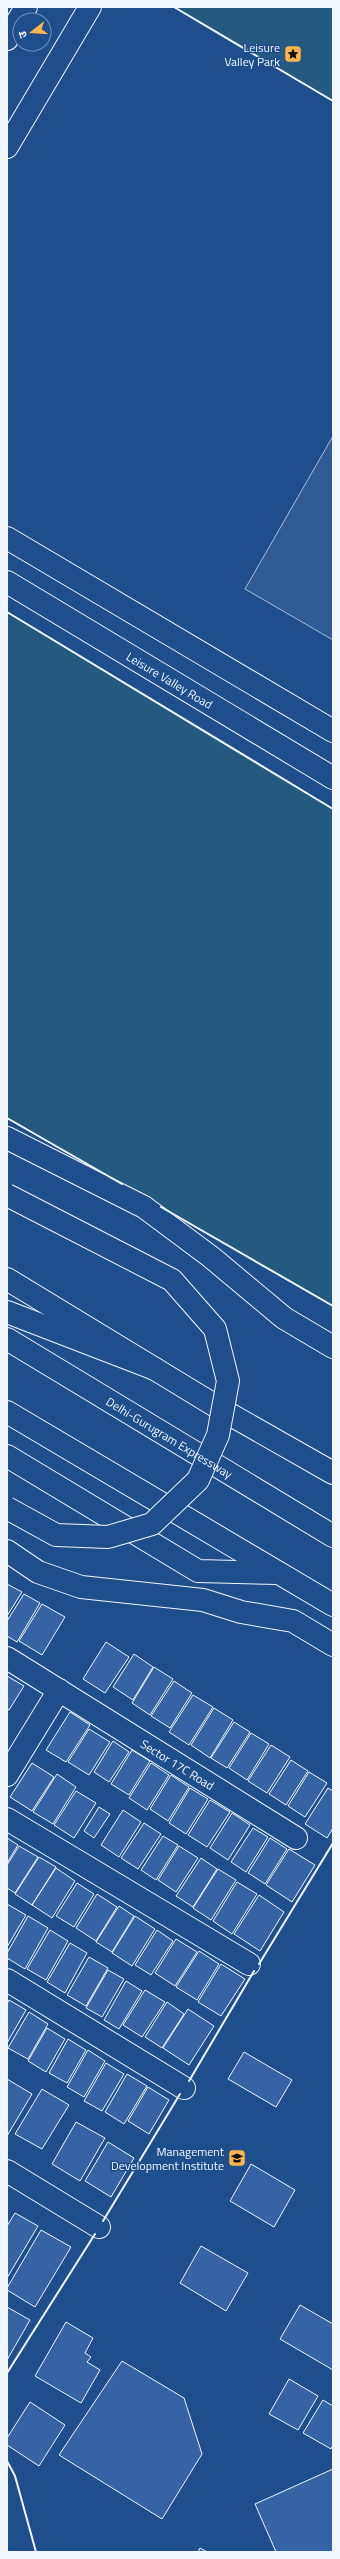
<svg xmlns="http://www.w3.org/2000/svg" width="340" height="2559" font-family="'Titillium Web','Noto Sans Devanagari',sans-serif">
  <rect width="100%" height="100%" fill="#1f4e8c"/>
  <path fill="#245a82" stroke="#a8bbd7" d="M174,7h159v94z
    M7,612l326,197v497l-326,-188z"/>
  <path fill="#305b95" stroke="#a8bbd7" d="M333,436v204l-88,-51z"/>
  <path fill="#3563a3" stroke="#f2f6ff" d="M7,1584l15,8 -15,24z
    M24,1594l16,9 -23,39 -10,-6v-15z
    M42,1604l23,13 -23,38 -23,-14z
    M106,1642l23,15 -24,36 -22,-14z
    M134,1654l19,13 -20,33 -20,-13z
    M154,1667l19,12 -23,36 -18,-12z
    M7,1676l17,10 -15,24 -2,-1z
    M174,1681l18,12 -22,35 -19,-12z
    M193,1695l20,12 -24,38 -20,-13z
    M214,1708l19,12 -23,38 -19,-13z
    M70,1712l20,13 -24,37 -20,-12z
    M234,1722l16,10 -23,36 -16,-10z
    M89,1729l21,13 -21,33 -21,-13z
    M251,1733l18,11 -22,36 -18,-12z
    M113,1741l16,11 -20,30 -15,-10z
    M271,1745l19,12 -23,36 -19,-12z
    M132,1750l18,11 -21,34 -18,-11z
    M291,1760l17,11 -22,34 -17,-11z
    M32,1763l22,14 -22,34 -22,-14z
    M151,1763l18,12 -22,35 -18,-12z
    M309,1772l18,11 -22,34 -17,-11z
    M57,1774l19,13 -23,37 -20,-12z
    M171,1775l18,12 -21,34 -18,-12z
    M190,1788l18,11 -22,35 -17,-11z
    M328,1788l5,3v37l-6,10 -22,-14z
    M76,1791l20,12 -22,35 -20,-13z
    M210,1800l20,12 -23,35 -19,-12z
    M99,1807l11,7 -16,24 -10,-7z
    M123,1810l18,12 -22,35 -18,-12z
    M232,1813l18,12 -22,35 -18,-12z
    M144,1823l17,11 -23,35 -17,-11z
    M253,1828l15,9 -22,35 -15,-10z
    M163,1836l15,9 -22,35 -15,-10z
    M7,1838l11,7 -11,18z
    M270,1838l17,11 -22,35 -17,-11z
    M19,1846l19,11 -23,36 -8,-5v-23z
    M179,1846l19,12 -22,34 -18,-12z
    M289,1849l26,16 -23,37 -26,-17z
    M39,1857l17,10 -24,38 -17,-11z
    M201,1858l16,11 -24,38 -17,-11z
    M56,1868l19,13 -23,37 -20,-13z
    M218,1869l18,11 -25,40 -18,-12z
    M237,1882l20,12 -25,40 -19,-13z
    M77,1883l17,11 -20,33 -18,-11z
    M97,1894l20,13 -21,34 -20,-13z
    M259,1895l25,17 -24,39 -26,-17z
    M7,1904l19,11 -19,32z
    M119,1906l15,10 -22,36 -16,-10z
    M28,1916l20,12 -23,41 -18,-11v-5z
    M135,1916l20,13 -23,37 -20,-13z
    M50,1930l18,11 -22,39 -19,-11z
    M157,1930l16,11 -22,34 -16,-10z
    M176,1939l21,13 -22,34 -20,-13z
    M70,1943l17,10 -22,40 -18,-11z
    M199,1951l20,13 -22,36 -21,-13z
    M89,1957l19,11 -22,38 -19,-11z
    M221,1964l24,15 -24,37 -23,-14z
    M108,1970l16,9 -22,38 -16,-9z
    M126,1981l16,10 -23,38 -15,-9z
    M145,1990l20,12 -23,35 -19,-12z
    M9,2000l17,10 -19,33v-39z
    M167,2002l17,12 -22,34 -17,-11z
    M188,2009l26,17 -25,39 -26,-17z
    M29,2012l19,12 -20,35 -20,-11z
    M47,2028l18,11 -19,33 -18,-11z
    M68,2039l18,11 -19,33 -18,-10z
    M88,2050l17,11 -21,36 -17,-10z
    M244,2052l48,28 -16,27 -48,-28z
    M106,2063l18,11 -22,37 -18,-10z
    M127,2074l20,12 -23,38 -19,-12z
    M7,2079l25,15 -25,42z
    M148,2087l21,13 -20,34 -21,-13z
    M42,2089l27,16 -27,44 -27,-15z
    M76,2122l29,16 -25,43 -28,-17z
    M108,2142l26,16 -23,39 -26,-16z
    M251,2164l44,26 -21,37 -44,-26z
    M15,2213l23,13 -31,52v-52z
    M41,2230l30,17 -36,60 -28,-17v-2z
    M201,2246l47,27 -22,38 -46,-28z
    M300,2305l33,19v46l-53,-31z
    M7,2307l23,13 -23,40z
    M66,2322l27,16 -8,15 6,4 -4,5 13,8 -19,33 -46,-27z
    M122,2361l62,37 18,56 -40,65 -103,-64z
    M289,2379l29,17 -20,34 -29,-16z
    M323,2400l10,6v39l-2,4 -28,-16z
    M30,2402l35,23 -26,41 -32,-21v-7z
    M333,2469v83h-57l-21,-48z
    M200,2548l7,4h-9z"/>
  <g fill="none" stroke-linecap="round" stroke-linejoin="round">
    <defs>
      <g id="minor">
        <path d="M7,39l19,-32"/>
        <path d="M7,147l83,-140"/>
        <path d="M7,538l326,193"/>
        <path id="s1" d="M7,582l326,196"/>
        <path id="s2" d="M7,1658l289,180"/>
        <path d="M7,1775l52,-85"/>
        <path d="M7,1819l242,145"/>
        <path d="M7,1980l177,108"/>
        <path d="M7,2171l92,56"/>
      </g>
      <path id="major" d="M7,1138l137,69 67,50 73,61 49,29
        M7,1279l217,132 109,62
        M7,1551l31,21 43,15 122,13 38,12 52,9 40,24"/>
      <g id="highway">
        <path d="M7,1312l148,57"/>
        <path id="s3" d="M7,1339l326,197"/>
        <path d="M7,1412l326,193"/>
        <path d="M7,1456l191,115 79,2"/>
      </g>
    </defs>
    <use href="#minor" stroke="#f2f6ff" stroke-width="24"/>
    <use href="#major" stroke="#f2f6ff" stroke-width="24"/>
    <use href="#highway" stroke="#f2f6ff" stroke-width="24"/>
    <use href="#minor" stroke="#1f4e8c" stroke-width="22"/>
    <use href="#major" stroke="#1f4e8c" stroke-width="22"/>
    <use href="#highway" stroke="#1f4e8c" stroke-width="22"/>
    <defs>
      <path id="major-bridge" d="M7,1195l165,85 43,49 13,52 -10,54 -20,45 -46,44 -44,13 -52,-2 -49,-27"/>
    </defs>
    <use href="#major-bridge" stroke="#f2f6ff" stroke-width="24" stroke-linecap="butt"/>
    <use href="#major-bridge" stroke="#1f4e8c" stroke-width="22"/>
    <path stroke="#f2f6ff" stroke-width="2" d="M174,7l159,94
      M7,612l326,197
      M7,1118l115,66
      M161,1207l172,99
      M259,1964l74,-121
      M189,2081l65,-110
      M103,2221l77,-127
      M7,2373l88,-139
      M7,2461l8,15 21,76"/>
  </g>
  <defs>
    <symbol id="sight-square" viewBox="-11 -11 22 22"><rect x="-9" y="-9" width="18" height="18" rx="4" fill="#ffb74d" stroke="#1f4e8c"/><path d="M0-6L1.8-2.2L6-1.7L2.9 1.2L3.7 5.4L0 3.3L-3.7 5.4L-2.9 1.2L-6-1.7L-1.8-2.2Z" fill="#111"/></symbol>
    <symbol id="university-square" viewBox="-11 -11 22 22"><rect x="-9" y="-9" width="18" height="18" rx="4" fill="#ffb74d" stroke="#1f4e8c"/><path d="M0-5L7-2L0 1L-7-2ZM-4 1L0 2.5L4 1V4Q0 6-4 4Z" fill="#111"/></symbol>
  </defs>
  <g fill-rule="evenodd">
    <use href="#sight-square" x="283" y="44" width="20" height="20"/>
    <use href="#university-square" x="227" y="2148" width="20" height="20"/>
  </g>
  <g text-anchor="middle" dominant-baseline="central" stroke-width="3" stroke-linejoin="round" paint-order="stroke">
    <g font-size="12" fill="#f2f6ff" stroke="#1f4e8c" text-anchor="end">
      <text x="280" y="47">Leisure<tspan x="280" dy="14">Valley Park</tspan></text>
      <text x="224" y="2151">Management<tspan x="224" dy="14">Development Institute</tspan></text>
    </g>
    <g font-size="12" fill="#f2f6ff" stroke="#1f4e8c">
      <text stroke="none"><textPath href="#s1" startOffset="190">Leisure Valley Road</textPath></text>
      <text stroke="none"><textPath href="#s3" startOffset="190">Delhi-Gurugram Expressway</textPath></text>
      <text stroke="none"><textPath href="#s2" startOffset="201">Sector 17C Road</textPath></text>
    </g>
  </g>
  <rect width="340" height="2559" fill="none" stroke="#f2f6ff" stroke-width="16"/>
  <g transform="translate(32 32) rotate(253)"><circle r="19" fill="#1f4e8c" stroke="#7391ba"/>
  <path d="M0-3L7 15L0 10L-7 15Z" fill="#ffb74d"/>
  <text y="-6" font-size="11" font-weight="bold" text-anchor="middle" fill="#f2f6ff">उ</text>
  </g>
</svg>
